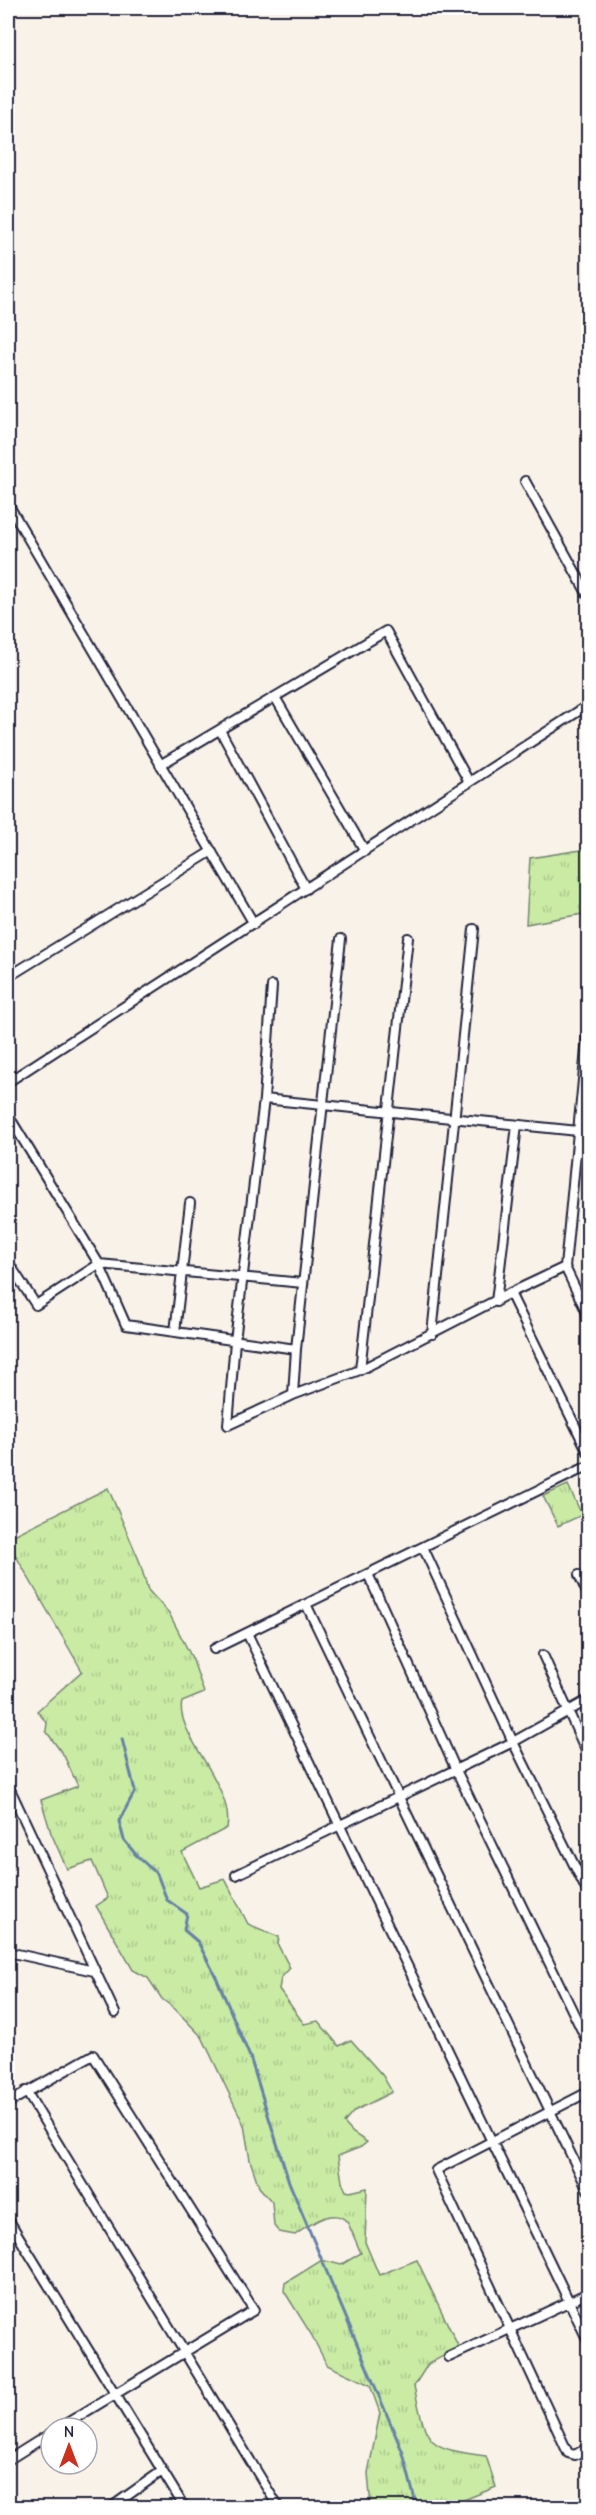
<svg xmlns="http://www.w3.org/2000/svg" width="596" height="2515" font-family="'Comic Neue',sans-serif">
  <defs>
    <pattern id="grass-tufts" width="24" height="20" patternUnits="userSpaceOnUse" patternTransform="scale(1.5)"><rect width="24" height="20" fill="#c9eba4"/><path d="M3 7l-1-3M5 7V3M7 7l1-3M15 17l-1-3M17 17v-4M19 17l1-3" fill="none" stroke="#acc98e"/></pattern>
  </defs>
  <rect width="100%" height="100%" fill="#f8f2e9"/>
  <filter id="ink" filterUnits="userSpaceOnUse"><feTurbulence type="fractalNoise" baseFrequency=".0167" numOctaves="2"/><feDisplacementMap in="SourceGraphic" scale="12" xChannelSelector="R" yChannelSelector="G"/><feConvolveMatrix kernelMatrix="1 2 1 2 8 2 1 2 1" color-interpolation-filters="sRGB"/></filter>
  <g filter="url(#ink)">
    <path fill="url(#grass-tufts)" stroke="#768670" stroke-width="1.5" d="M588,849v64l-62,11 4,-66z
      M568,1485l14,30 -24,11 -15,-30z
      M108,1488l31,72 9,30 21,23 24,47 11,33 -22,9c-8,31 53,84 45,126l-45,24 17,35 26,-8 23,45 31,13 -1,8 12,23 -9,10 -2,11 25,35 14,-3 21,25 12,-6 32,36 9,16 -38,19 -10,12 9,10 14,9 -6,5 -23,9 4,26 4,9 4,1 17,-4 -2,54 14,33 38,-15 42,88 -31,16 -14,22c13,59 11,62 72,70l10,31 -37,15 1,5h-89l-3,-34 12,-60 -10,-28 -43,-20 -16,-31 -27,-43 1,-8 37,-23 19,5 20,-12c-4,-8 -10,-25 -14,-31 -14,-17 -40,5 -52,13l-16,-3 -5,-6 -2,-24 -13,-15 -9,-27 -6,-35 -42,-88 -27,-28 -13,-10 -14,-21 -15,-8 -37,-64 12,-8 -16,-37 -25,8 -16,-36 -10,-33 37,-14 -14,-30 -18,-25 1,-8 -10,-12 45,-40 -74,-129v-4z"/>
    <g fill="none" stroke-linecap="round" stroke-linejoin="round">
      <path stroke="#6681a6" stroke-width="3" d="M122,1739l13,52 -16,30 5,19 13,16 20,18 10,26 20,14 -3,16 14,12 19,37 33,78 39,125 114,271 14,55"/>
      <defs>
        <path id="minor" d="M525,481l63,114
          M8,504l246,420
          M275,697l90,154
          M220,730l86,159
          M160,765l226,-134 83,151
          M8,977l204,-126
          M588,1028l-23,239 23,48
          M8,1082l580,-377
          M264,1099l8,-113
          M8,1115l91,149 204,19
          M8,1262l28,43 63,-41 27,61 170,24 -3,46 67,-25 150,-77 78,159
          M510,1293l55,-26
          M496,1302l21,-177
          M175,1332l15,-129
          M432,1334l42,-405
          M296,1349l45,-410
          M360,1370l48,-432
          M293,1395l-65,30 7,-84 29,-242 324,33
          M423,1547l90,195 75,151
          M368,1574l88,196 132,273
          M579,1575l9,20
          M306,1604l282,586
          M247,1633l341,708
          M214,1649l374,-183
          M543,1655l45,100
          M8,1785l107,228
          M236,1875l277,-133 75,-42
          M8,1952l86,19
          M26,2091l253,417
          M588,2092l-152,78 132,283 7,2 13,-8
          M8,2103l85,-48 161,255 -195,118
          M8,2219l177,289
          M449,2357l139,-64
          M8,2460l43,-27
          M110,2508l52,-37"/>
      </defs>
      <use href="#minor" stroke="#22223b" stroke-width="12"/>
      <use href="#minor" stroke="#fff" stroke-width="8"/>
    </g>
  </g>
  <rect width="596" height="2515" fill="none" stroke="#fff" stroke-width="30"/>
  <rect x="15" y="15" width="566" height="2485" fill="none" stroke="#22223b" stroke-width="2" filter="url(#ink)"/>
  <g transform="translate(69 2446)"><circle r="28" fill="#ffffff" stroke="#a7a7b1" stroke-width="1.5"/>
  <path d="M0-4.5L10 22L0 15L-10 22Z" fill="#c8321e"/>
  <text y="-9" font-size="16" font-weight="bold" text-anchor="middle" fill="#22223b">N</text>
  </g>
</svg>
